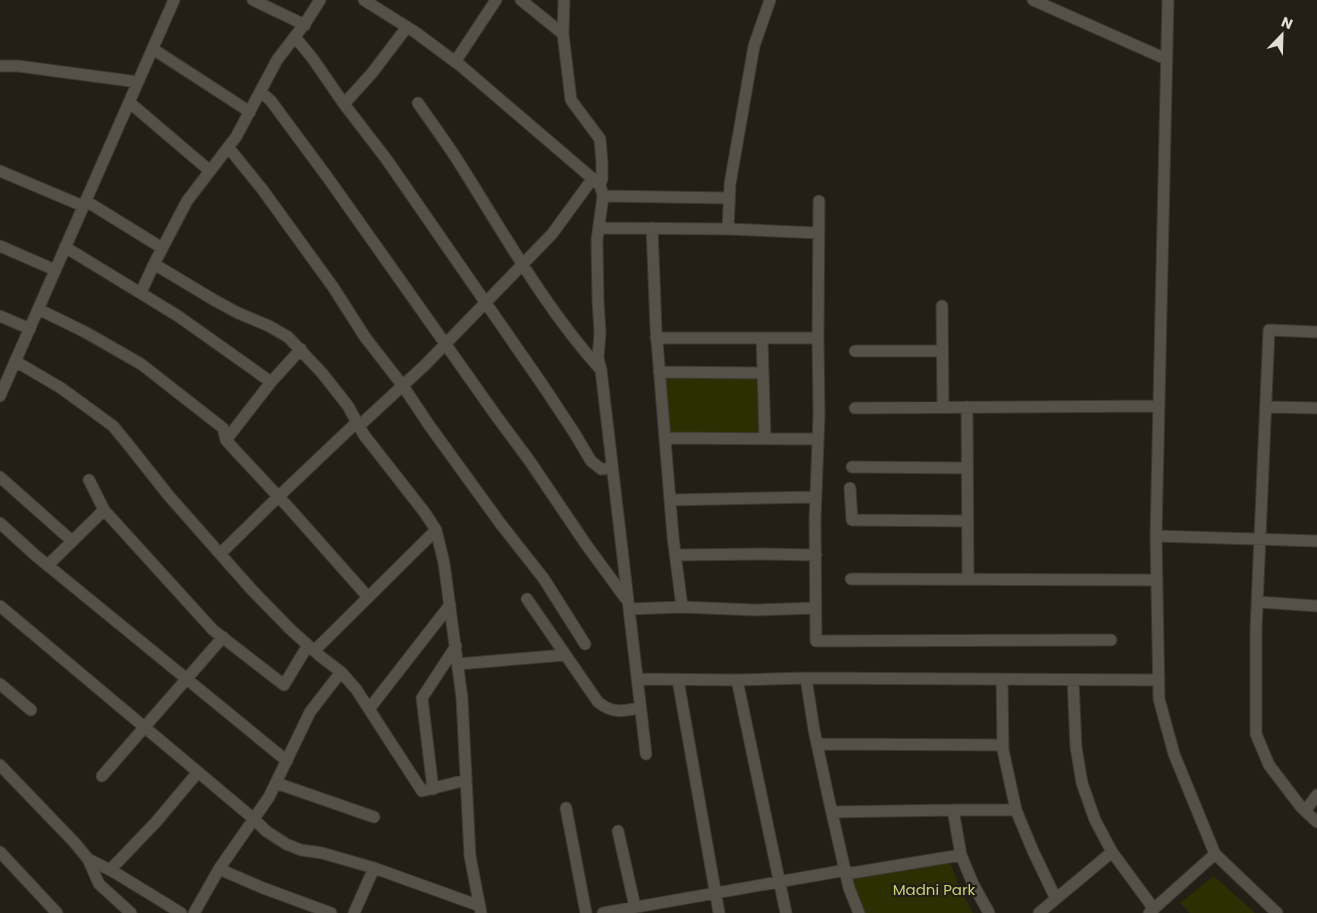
<svg xmlns="http://www.w3.org/2000/svg" width="1317" height="913" font-family="Poppins,sans-serif">
  <rect width="100%" height="100%" fill="#231f17"/>
  <path fill="#2c2f02" d="M666,376l93,1v56l-89,1z
    M949,861l14,33 10,19h-110l-11,-33z
    M1214,876l41,37h-65l-10,-10z"/>
  <g fill="none" stroke-linecap="round" stroke-linejoin="round">
    <defs>
      <path id="minor" d="M253,0l52,25
        M364,0l51,32 46,34 139,119 3,11 -6,44 1,60 2,33 -2,25 3,12 45,384
        M521,0l42,34
        M564,0l-1,34 8,66 29,39 2,24v16l-2,6
        M1033,0l133,59
        M1168,0l-12,536 3,163 15,55 41,100 62,59
        M295,37l18,22 31,45 43,56 159,230 29,44 16,27 10,8 11,-1
        M153,49l97,63
        M455,62l41,-62
        M0,66h18l120,16
        M261,92l10,9 57,77 169,239 32,43 56,83 41,56
        M129,102l81,69
        M418,103c15,22 31,43 45,66 43,68 83,140 137,200
        M344,104l28,-31 35,-46
        M228,147l34,42 71,98 32,50 38,49 26,39 71,98 44,56 41,65
        M0,171l83,35
        M603,196l126,2
        M86,201l76,47
        M819,201l-1,137 1,77 -4,104 1,122 295,-1
        M599,228l129,1 91,4
        M652,228l4,101 17,208 9,70
        M728,229l2,-45 24,-138 16,-46
        M0,246l55,24
        M65,247l113,69 93,66
        M154,264l60,36 24,13 31,13 19,11 34,36 26,33 16,29 61,78 11,17 8,33 18,135 8,158 11,57
        M141,292l13,-28 33,-63 49,-64 41,-77 29,-38 14,-22
        M942,306l1,101
        M38,309l47,23 56,32 82,64 3,12 8,9 56,60 78,88
        M0,316l30,13
        M1317,332l-48,-2 -13,299v105l13,31 32,42 16,15
        M656,338h162
        M762,338l3,101
        M855,351h87
        M15,361l46,27 52,38 14,17 42,53 83,94 38,39 30,27 21,16 15,17 66,102 44,-11
        M659,372l104,1
        M0,396l174,-396
        M967,407l1,172
        M1266,407l51,1
        M855,408l304,-2
        M359,426l66,-61 127,-131 41,-56
        M665,438l153,1
        M226,440l45,-58 30,-33
        M852,467l115,1
        M0,477l72,64
        M89,480l15,30 109,120 71,55 24,-40
        M850,488l2,32 116,1
        M670,500l146,-3
        M0,523l35,32 252,206
        M1156,536l161,5
        M220,554l58,-57 79,-75
        M675,555l87,-1 54,1
        M48,565l56,-55
        M851,579l306,1
        M527,599l71,103c15,12 25,9 42,6
        M1258,602l59,4
        M0,606l254,213 12,12 20,13 15,6 21,3 52,15 106,38
        M629,609l53,-2 73,3 61,-2
        M314,651l122,-121
        M458,664l107,-9
        M806,678l8,52 15,70 20,88 10,25
        M637,679l100,1 69,-2 353,2
        M678,680l41,233
        M737,680l49,233
        M1002,680l1,70 13,60 17,41 23,48
        M1073,680l3,67 6,36 13,37 17,32 42,57
        M0,684l31,26
        M369,709l81,-104
        M817,744l186,1
        M0,765l74,77 14,17 11,25 32,29
        M102,776l121,-139
        M276,783l98,34
        M433,789l-11,-91 34,-52
        M566,808l20,105
        M953,810l8,45 12,29 16,29
        M1305,811l12,-16
        M832,812l121,-2h63
        M618,831l17,76
        M0,852l57,61
        M88,859l26,13 67,41
        M219,869l44,19 68,25
        M110,870l46,-48 42,-50
        M846,874l115,-19
        M194,913l25,-44 50,-72 41,-85 31,-40
        M354,913l20,-45
        M603,913l243,-43
        M1039,913l73,-61
        M1149,913l66,-59"/>
    </defs>
    <use href="#minor" stroke="#3c3833" stroke-width="13"/>
    <use href="#minor" stroke="#565148" stroke-width="11"/>
  </g>
  <g text-anchor="middle" dominant-baseline="central" stroke-width="4.5" stroke-linejoin="round" paint-order="stroke">
    <g font-size="15" fill="#c8d076" stroke="#231f17">
      <text x="934" y="889">Madni Park</text>
    </g>
  </g>
  <g transform="translate(1282 35) rotate(23)" stroke="#231f17" stroke-width="4" paint-order="stroke">
  <path d="M0-4L9 19L0 12L-9 19Z" fill="#e1ddd8"/>
  <text y="-8" font-size="14" font-weight="bold" text-anchor="middle" fill="#e1ddd8">N</text>
  </g>
</svg>
